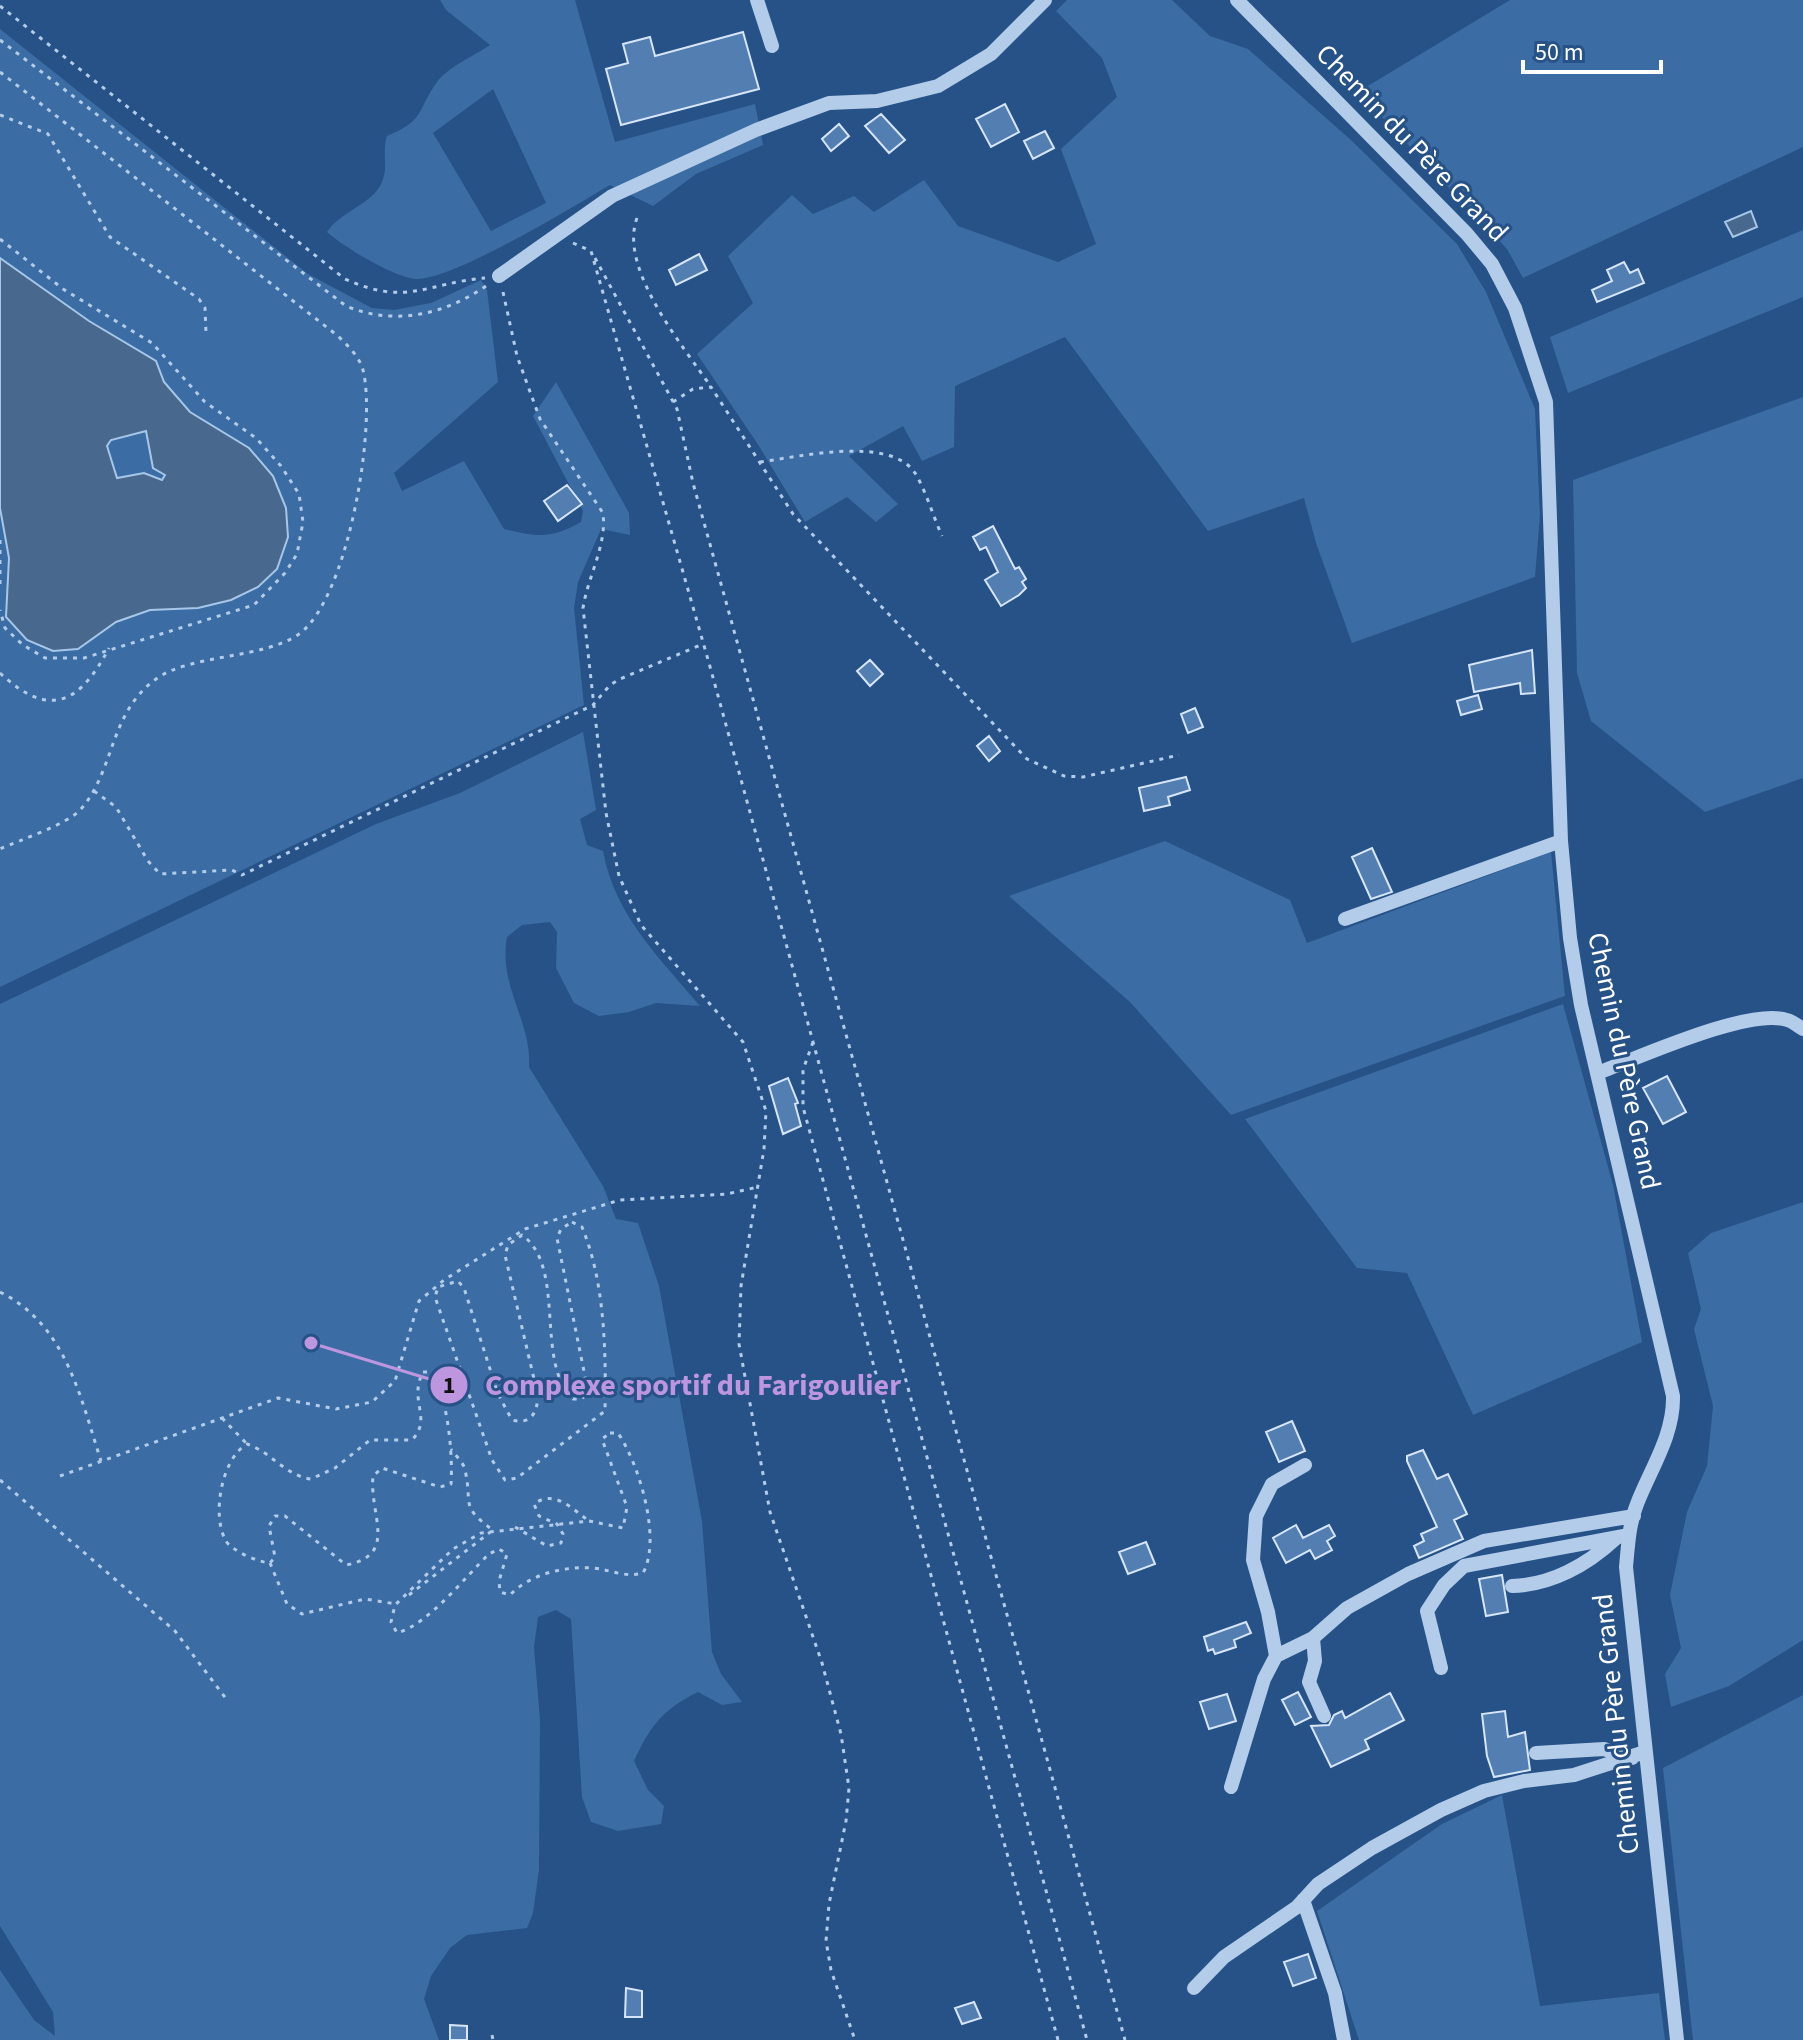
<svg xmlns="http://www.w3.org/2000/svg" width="1803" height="2040" font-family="'Source Sans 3',sans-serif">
  <rect width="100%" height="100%" fill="#265287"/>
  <path fill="#3b6ca4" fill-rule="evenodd" d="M440,0h135l40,142 140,-38 8,41 -67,29 -43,32 -43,-21c-39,23 -152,92 -192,94 -20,1 -76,-33 -91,-47 13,-20 41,-26 53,-46 10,-18 1,-33 7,-50 39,-16 29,-25 50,-54 11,-15 37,-26 53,-37l-44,-35zM493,89l53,114 -55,28 -58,-98z
    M1067,0h105l38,36 38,13 104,92 105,103 29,48 49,117 5,106 -5,62 -183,66 -36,-100 -12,-45 -96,33 -143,-194 -110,49 -1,61 -32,14 -19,-35 -54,30 49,48 -22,18 -29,-25 -42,25 -48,-79 -60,-89 56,-51 -25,-47 64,-61 21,19 41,-18 20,16 50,-32 34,46 100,36 38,-18 -35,-95 56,-52 -15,-39 -46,-47z
    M1510,0h293v147l-280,131 -16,-29 -149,-157z
    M0,29l308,245 64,34 22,2 37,-7 50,-23 6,10 11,92 -104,91 8,18 62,-30 40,68c34,8 47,10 77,-7l2,-11 -50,-95 23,-34 73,131 1,22 -29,-6 -23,53 -4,26 10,97 -584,282z
    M1803,230v67l-235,96 -18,-56z
    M1803,397v381l-98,34 -114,-91 -14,-48 -4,-193z
    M583,732l13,78 -16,9 7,26 16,6c12,65 56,106 97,155l-44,-3 -27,9 -30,4 -25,-13 -18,-35 1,-36 -7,-10 -28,3 -15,12c-9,50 25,84 22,130l74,119 13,33 22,4 21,63 43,235 10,131 9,22 21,28 -20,3 -24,-13c-36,18 -47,33 -64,69l14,29 16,16 -3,18 -43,7 -27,-9 -9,-25 -11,-178 -15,-9 -18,7 -4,30 6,73 -1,150 -6,43 -6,15 -60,7 -17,13 -19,28 -7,23 15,41h-439v-70l34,50 21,16 -2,-24 -53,-86v-922l376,-180 84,-31z
    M1165,841l125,59 17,43 244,-91 14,144 -334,119 -101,-113 -121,-106z
    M1563,1004l50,181 29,157 -169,73 -66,-142 -50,-5 -112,-149z
    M1803,1202v438l-74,46 -58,21 -6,-33 16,-26 -11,-53 17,-83 20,-46 6,-60 -19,-77 7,-20 -13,-56 23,-20z
    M1803,1695v345h-110l-30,-272z
    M1502,1795l38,211 119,-13 6,47h-306l-42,-129 125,-87z"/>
  <path fill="#48688d" stroke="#a6c7e9" stroke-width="2" fill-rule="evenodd" d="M1751,211l6,16 -24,10 -8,-15z
    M0,258l89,63 67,40 8,21 26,30 59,36 24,28 13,32 2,29 -11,32 -19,18 -27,13 -33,8 -48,2 -34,12 -38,27 -25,2 -26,-11 -21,-23 3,-59 -9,-50zM146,431l7,37 12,7 -3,5 -18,-7 -27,5 -10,-32 4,-6z"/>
  <path fill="#537eb1" stroke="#d6e5f7" stroke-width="2" d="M743,32l16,57 -138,36 -15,-56 22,-6 -5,-19 27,-7 5,19z
    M1005,104l14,28 -28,15 -15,-28z
    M881,114l24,26 -16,13 -24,-27z
    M839,124l10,12 -18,15 -9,-12z
    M1045,131l9,17 -21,11 -9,-18z
    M699,254l8,16 -31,15 -7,-15z
    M1624,262l6,11 8,-4 6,14 -47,19 -5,-12 20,-9 -5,-11z
    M567,485l15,19 -24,17 -14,-20z
    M993,526l22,43 4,-2 7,12 -4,3 4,6 -7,7 -18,11 -16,-26 13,-8 -12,-25 -6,3 -7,-13z
    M1532,650l3,43 -14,1 -1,-11 -46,9 -5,-27z
    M870,660l13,14 -13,12 -13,-15z
    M1478,695l4,14 -21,6 -4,-14z
    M1195,708l8,19 -15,6 -7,-19z
    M989,736l11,15 -11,10 -12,-15z
    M1186,777l4,13 -22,7 2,8 -26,6 -5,-23z
    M1372,848l20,44 -21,7 -19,-42z
    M1667,1076l19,36 -23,12 -20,-36z
    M788,1078l10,25 -3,1 6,22 -18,8 -14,-48z
    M1292,1421l13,30 -26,11 -13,-30z
    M1423,1450l14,29 11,-5 19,40 -13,6 9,19 -44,19 -5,-12 10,-5 -3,-7 16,-7 -30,-66v-5z
    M1296,1525l7,13 26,-13 6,11 -8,5 5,9 -17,9 -5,-9 -24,13 -13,-25z
    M1146,1542l9,22 -27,10 -9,-22z
    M1502,1575l6,37 -22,4 -7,-37z
    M1246,1622l5,11 -17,7 2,7 -21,7 -2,-5 -5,2 -4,-14z
    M1298,1692l13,25 -16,8 -13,-25z
    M1390,1693l14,27 -39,20 4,9 -38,18 -20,-41 18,-1 5,-10 8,-4 3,7z
    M1227,1694l9,27 -27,8 -9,-27z
    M1505,1711l3,26 17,-5 5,38 -36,7 -7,-21 -5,-42z
    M1308,1954l8,24 -23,8 -9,-24z
    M626,1988l16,3v26h-17z
    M974,2002l7,16 -19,6 -7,-16z
    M450,2025l17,1v14h-17z"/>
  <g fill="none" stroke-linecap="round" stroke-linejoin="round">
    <path stroke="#b2cce9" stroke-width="3" stroke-dasharray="4 6" stroke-linecap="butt" d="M0,6l345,273c62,28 81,4 140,-1
      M0,40l346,266c48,20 98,9 140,-20
      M0,72l338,264c10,10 21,20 25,34 14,56 -15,229 -64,264 -35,25 -109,20 -143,45 -47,34 -41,91 -75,130 -13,15 -61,31 -81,40
      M0,115l48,19 62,103 89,62 6,9 1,25
      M637,218c-19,51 47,129 74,169
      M0,239l63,50 89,54 53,59 51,36 25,28 18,28 4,28 -6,32 -12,19 -31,32 -170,53h-39l-22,-13 -18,-17 -5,-18
      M573,243l18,8 118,412 378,1377
      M595,258l82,151 16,74 432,1557
      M503,292l14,64 23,63 63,94c4,32 -15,63 -20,95l23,205 13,63 22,49 102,117 23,69 -2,38 -23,137 -2,58 31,168 52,151 19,71 8,54 -3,33 -17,83 -3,37 5,29 24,70
      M673,402l20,-13 18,-2 82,127 234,245 37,17 19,1 96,-22
      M760,462c38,-5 130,-27 155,11 11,18 18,43 27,63
      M0,540v46
      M0,673c50,47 80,30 109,-25
      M94,791l22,16 32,54 12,13 72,-4 10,5 351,-170 17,-20 10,-6 83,-35
      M813,1042l-10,28v37l255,933
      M572,1222l10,5c23,55 24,125 23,184l-88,67 -12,2 -13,-20 -57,-163 3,-10 20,-6 6,7 34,106 14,26c19,5 25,-7 26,-24l-33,-141 3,-10 14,-10c45,32 12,127 51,164h9l6,-8 -31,-153 4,-9z
      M0,1292c66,33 80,104 101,169
      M423,1372h8c17,24 22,83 20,112l-11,3 -58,-19 -9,8c-4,39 26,79 -27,89l-61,-49h-10l-6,10 6,31 -5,6c-12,-1 -38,-12 -44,-22 -15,-26 -4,-83 21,-97 24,8 39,32 64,35l24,-11 35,-28h42c21,-22 -4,-39 11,-68z
      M222,1418l25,26
      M610,1433h8c21,31 44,106 25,140 -18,5 -31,-3 -50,-5 -29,-2 -63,6 -83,27l-10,-3 -1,-11 8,-27 -8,-5 -10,5c-24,23 -60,70 -92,79l-6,-11 4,-17 58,-56 28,-16 108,-12 34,7 4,-21 -25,-68z
      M60,1476l218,-78 58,11 36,-7 23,-21 24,-80 25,-21 81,-51 95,-29 107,-6 31,-7
      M0,1480l175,151 52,69
      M515,1527l32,19 14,-3 2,-9 -6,-10 -18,-8 -5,-12c20,-15 37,4 55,17
      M270,1563l17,41 15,10 63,-15 31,5
      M409,1595l84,-65c-34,-24 -20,-26 -28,-60 -1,-7 -10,-15 -14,-21
      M492,2035l1,5"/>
    <path stroke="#b2cce9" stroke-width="14" d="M757,0l15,46
      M1237,0l230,234 25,30 23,44 31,94 15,439 9,97 11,67 92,391c1,39 -22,72 -36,108 -8,20 -9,42 -11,63l51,473
      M499,276l113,-80 144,-66 73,-27 48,-2 61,-15 53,-32 54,-54
      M1345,919l216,-78
      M1597,1073c39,-14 152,-66 190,-53 5,1 11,6 16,9
      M1512,1586c39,-1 75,-21 103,-47
      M1313,1638l2,23 -6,21 15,34
      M1276,1656l-8,-44 -15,-52 3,-44 16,-32 33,-19
      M1441,1668l-14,-57 17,-26 20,-19 165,-31
      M1536,1753l68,-4 28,9
      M1231,1787l33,-108 12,-23 37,-18 34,-30 61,-34 76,-33 150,-25
      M1303,1900l32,93 9,47
      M1194,1988l30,-31 73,-50 21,-23 54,-36 69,-38 43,-19 40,-10 50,-6 71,-23"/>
  </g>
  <g text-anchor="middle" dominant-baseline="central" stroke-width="6" stroke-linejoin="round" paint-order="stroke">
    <g font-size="28" fill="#fff" stroke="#265287">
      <text transform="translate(1412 143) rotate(46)">Chemin du Père Grand</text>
      <text transform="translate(1624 1061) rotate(78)">Chemin du Père Grand</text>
      <text transform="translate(1616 1724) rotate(-96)">Chemin du Père Grand</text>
    </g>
  </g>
  <path fill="none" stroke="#bd96df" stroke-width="3" d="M311 1343L449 1385"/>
  <g fill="#bd96df" stroke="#265287" stroke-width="3">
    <circle cx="311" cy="1343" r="8"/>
    <circle cx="449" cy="1385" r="20"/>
  </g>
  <g font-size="24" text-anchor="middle" font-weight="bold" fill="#111">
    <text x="449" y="1393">1</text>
  </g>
  <g font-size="30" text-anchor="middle" font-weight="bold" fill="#bd96df" stroke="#265287" stroke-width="6" stroke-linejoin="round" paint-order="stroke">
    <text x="693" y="1395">Complexe sportif du Farigoulier</text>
  </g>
  <path d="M1523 60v12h138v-12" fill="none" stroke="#ffffff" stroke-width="4"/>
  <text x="1535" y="60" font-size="24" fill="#ffffff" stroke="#265287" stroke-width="6" paint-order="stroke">50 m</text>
</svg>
